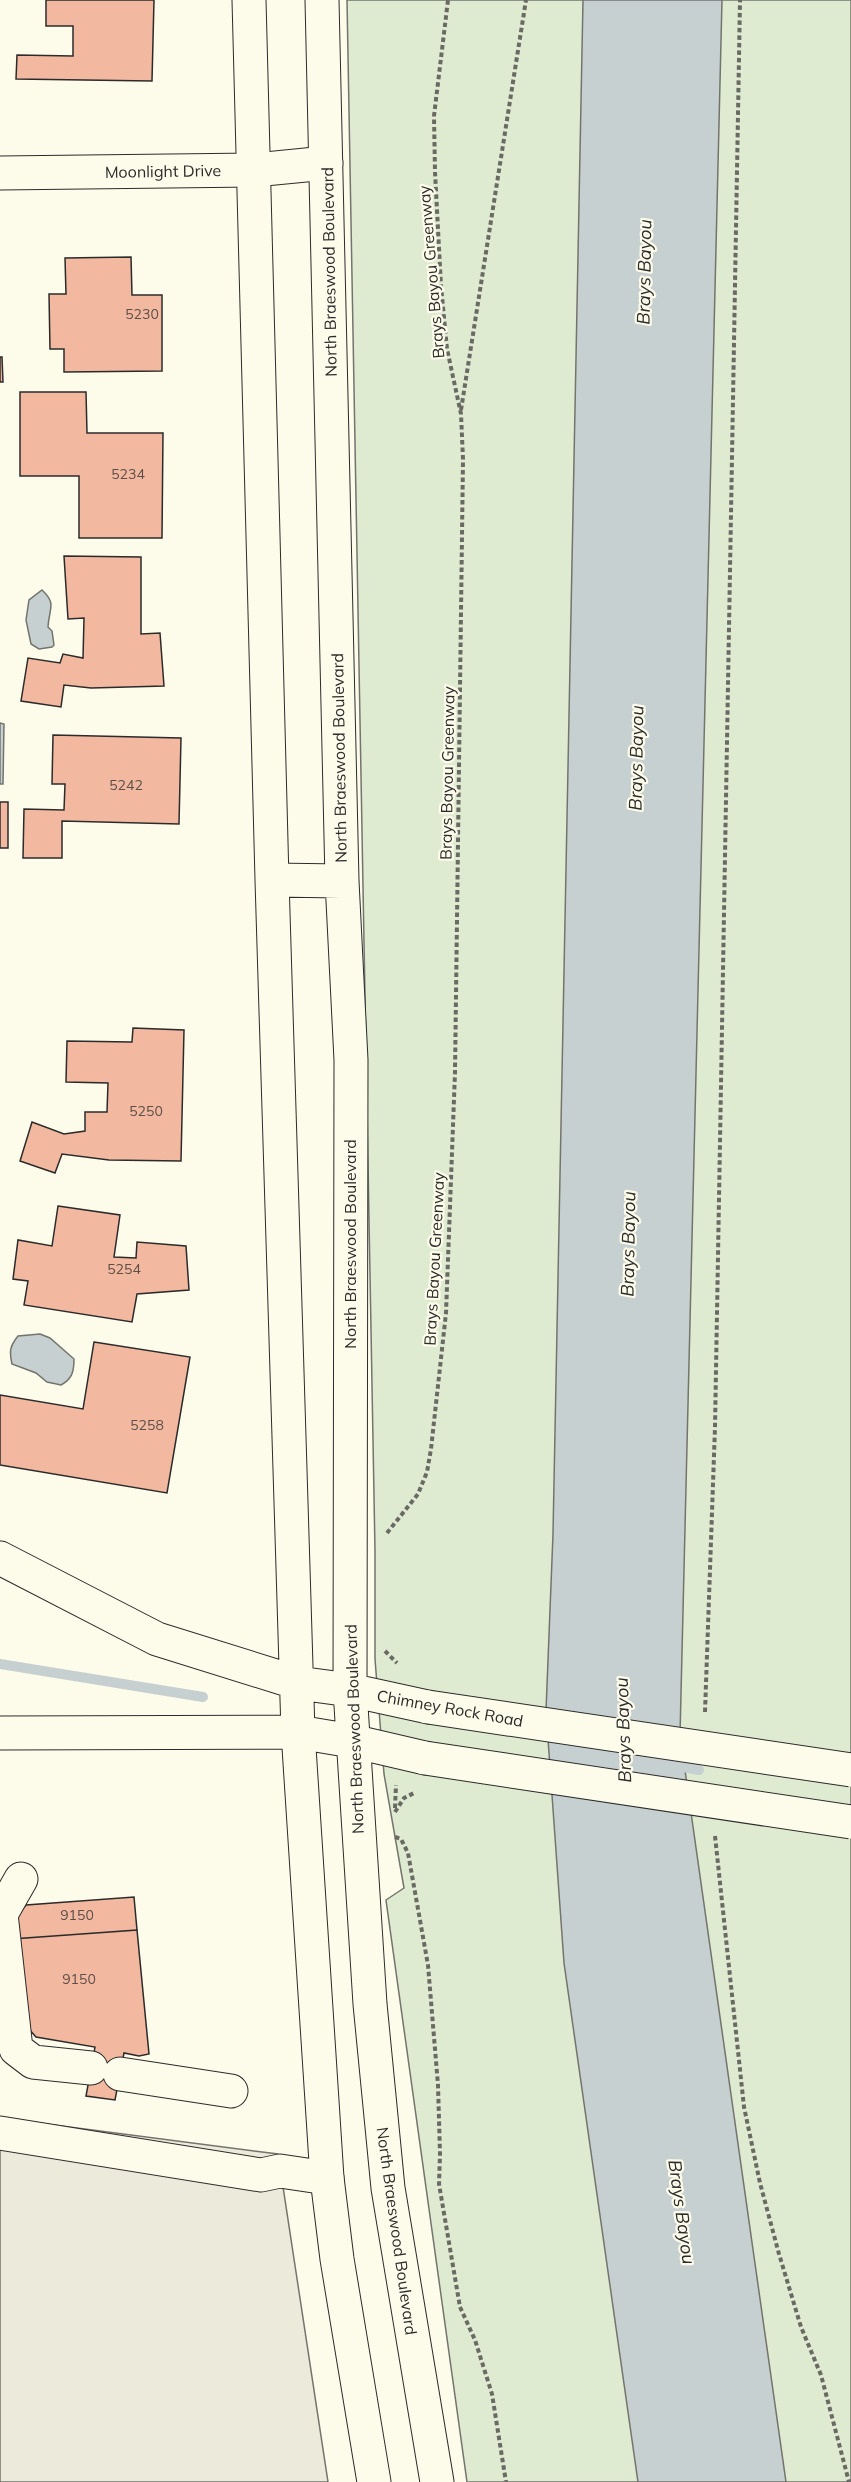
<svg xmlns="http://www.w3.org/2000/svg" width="851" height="2482" font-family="Mulish,sans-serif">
  <rect width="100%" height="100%" fill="#fdfbea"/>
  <path fill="#deebd1" stroke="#74746e" stroke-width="1.5" d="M347,0h504v2482h-384l-81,-582 18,-12 -20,-114 -9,-115v-108z"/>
  <path fill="#eceadb" stroke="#74746e" stroke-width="1.5" d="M0,2118l278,36 50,328h-328z"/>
  <path fill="#c7d0d0" stroke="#74746e" stroke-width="1.5" d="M583,0h139l-42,1735 106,747h-148l-74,-519 -18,-252 7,-177z
    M42,590c15,14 7,18 6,37l4,4 2,14 -2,2 -13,2 -8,-5 -5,-24 3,-20z
    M0,723l4,1 -1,60h-3z
    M40,1334l10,4 24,21c0,13 -2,20 -13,26l-14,-3 -11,-9 -24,-9c-3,-13 -2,-18 6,-28z"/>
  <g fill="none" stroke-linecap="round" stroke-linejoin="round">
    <path stroke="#c7d0d0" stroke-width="10" d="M0,1664l203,33
      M673,1765l26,5"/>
  </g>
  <path fill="#f2b8a0" stroke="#2b2b2b" stroke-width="1.5" d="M46,0h108l-2,81 -136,-2 1,-24 56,1v-30h-27z
    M131,257l1,38h30v76l-98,1v-23h-14l-1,-55h17l-1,-36z
    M0,357h2l1,25h-3z
    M20,392h66l1,41h76l-1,105h-83v-62h-59z
    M64,556l77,1v77l19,-1 4,53 -73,2 -27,-3 -3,22 -40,-6 7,-43 32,5 3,-9 20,4 1,-40 -16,1z
    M53,735l128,3 -2,86 -117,-3v37h-39l1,-49 40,1 1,-26h-13z
    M0,802h8v46h-8z
    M133,1028l51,2 -3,131 -72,-1 -47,-6 -7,19 -35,-12 12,-39 32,12 21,-3v-19h22l1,-29 -42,-1 1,-41 65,1z
    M58,1206l62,9 -6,42 22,1 1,-16 49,4 3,44 -52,4 -5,28 -108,-17 4,-24 -15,-2 5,-39 34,6z
    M94,1342l96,15 -23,136 -167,-28v-70l83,14z
    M134,1897l3,33 -125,9 -2,-15 16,-19z
    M137,1930l12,124 -10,2 -15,-3 -9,47 -29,-4 9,-49 -59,-10 -16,-18 -8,-80z"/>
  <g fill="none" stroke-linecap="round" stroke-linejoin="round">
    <defs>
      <path id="minor" d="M0,173l254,-3 72,-7
        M21,1879l-20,35 15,135 17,13 58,6
        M120,2074l111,17
        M0,2133l261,42 19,-4 47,7"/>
      <path id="major" d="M249,0l23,880 26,852 29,446 10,81 37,223
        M322,0l20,881 9,179 -1,630 20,314 18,184 49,294
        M272,880l70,1
        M0,1558l157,81 141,44 52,7 78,17
        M0,1733l298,-1 54,9 73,17"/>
    </defs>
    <use href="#minor" stroke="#2b2b2b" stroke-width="35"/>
    <use href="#major" stroke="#2b2b2b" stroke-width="35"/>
    <path stroke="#6a6964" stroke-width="4" stroke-dasharray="4.5 3" stroke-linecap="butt" d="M461,410l65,-410
      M387,1533l31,-39 9,-22 4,-23 15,-136 9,-241 8,-613 -2,-45 -14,-65 -6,-63 -6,-114 -1,-56 14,-116
      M385,1651l12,12
      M705,1712l10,-285 25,-1427
      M395,1808l1,-23
      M395,1812l9,-14 10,-5
      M715,1836l29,271 16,76 19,71 22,73 20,48 28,107
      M395,1837l6,2 7,14 20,112 10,120 2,69 -1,30 21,123 15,33 17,54 14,88"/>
    <use href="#minor" stroke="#fdfbea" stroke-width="33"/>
    <use href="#major" stroke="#fdfbea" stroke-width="33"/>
    <defs>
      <path id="major-bridge" d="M428,1707l423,63
        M425,1758l426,64"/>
    </defs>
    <use href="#major-bridge" stroke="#2b2b2b" stroke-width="35" stroke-linecap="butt"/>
    <use href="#major-bridge" stroke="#fdfbea" stroke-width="33"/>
  </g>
  <g text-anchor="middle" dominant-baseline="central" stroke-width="4.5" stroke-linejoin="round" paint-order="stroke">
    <g font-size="14" fill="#5d4e48">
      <text x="142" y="314">5230</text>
      <text x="128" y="474">5234</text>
      <text x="126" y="785">5242</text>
      <text x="146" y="1111">5250</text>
      <text x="124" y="1269">5254</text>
      <text x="147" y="1425">5258</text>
      <text x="77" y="1915">9150</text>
      <text x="79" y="1979">9150</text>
    </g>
    <g font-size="16" fill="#2b2b2b" stroke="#fdfbea">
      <text transform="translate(163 171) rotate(-1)">Moonlight Drive</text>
      <text transform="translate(329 272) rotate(-91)">North Braeswood Boulevard</text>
      <text transform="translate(431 272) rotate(-95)">Brays Bayou Greenway</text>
      <text transform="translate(339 758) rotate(-91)">North Braeswood Boulevard</text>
      <text transform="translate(447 773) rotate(-89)">Brays Bayou Greenway</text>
      <text transform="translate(350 1244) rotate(-90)">North Braeswood Boulevard</text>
      <text transform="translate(434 1259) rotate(-87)">Brays Bayou Greenway</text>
      <text transform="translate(450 1708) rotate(10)">Chimney Rock Road</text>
      <text transform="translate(354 1729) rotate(-92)">North Braeswood Boulevard</text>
      <text transform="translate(397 2231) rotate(82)">North Braeswood Boulevard</text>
    </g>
    <g font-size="18" font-style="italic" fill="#2b2b2b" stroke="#fdfbea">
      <text transform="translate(644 272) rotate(-89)">Brays Bayou</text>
      <text transform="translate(636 758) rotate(-89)">Brays Bayou</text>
      <text transform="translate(628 1244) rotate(-89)">Brays Bayou</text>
      <text transform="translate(623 1730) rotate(-92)">Brays Bayou</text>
      <text transform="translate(682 2212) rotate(82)">Brays Bayou</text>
    </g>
  </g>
</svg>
